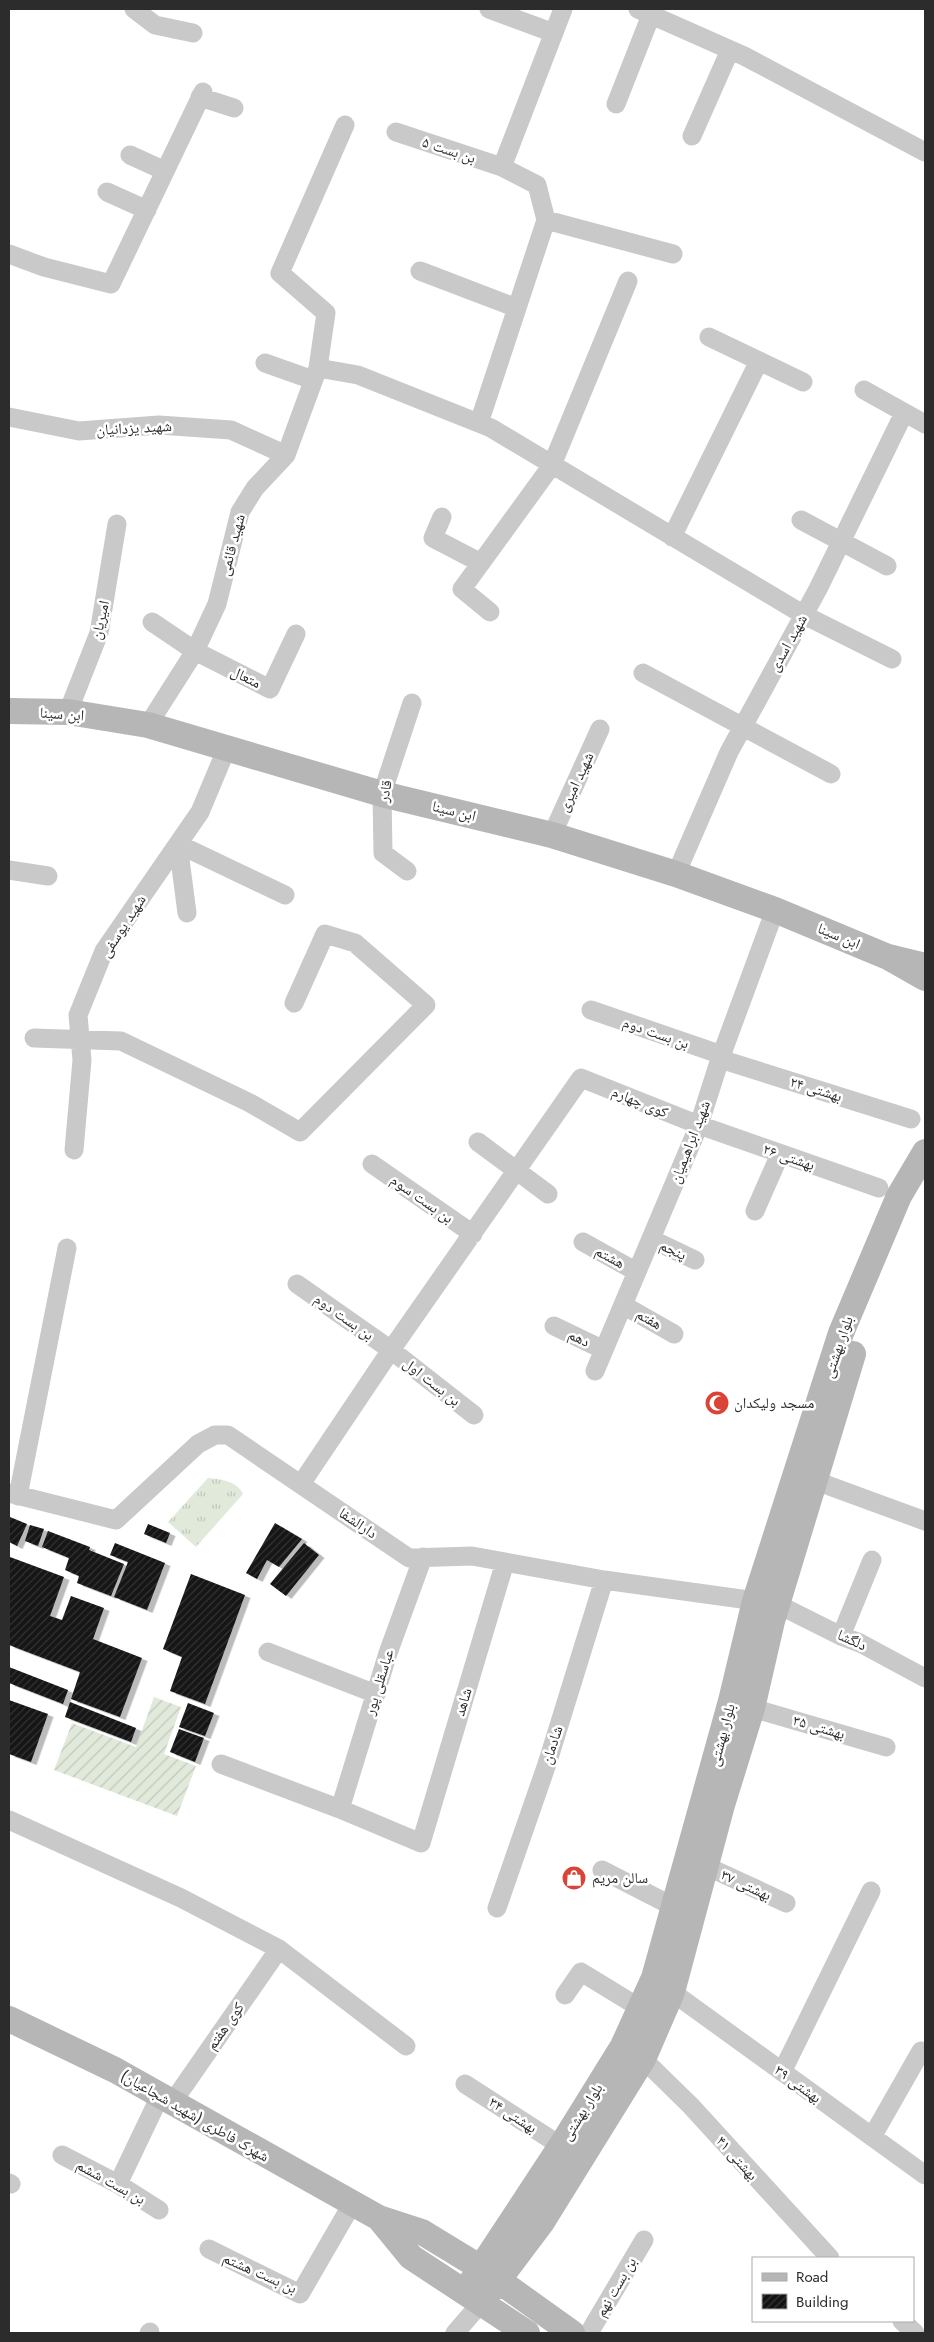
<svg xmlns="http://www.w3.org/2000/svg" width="934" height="2342" font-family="Jost,'Noto Naskh Arabic',sans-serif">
  <defs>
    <pattern id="grass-tufts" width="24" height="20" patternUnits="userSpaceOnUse" patternTransform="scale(1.25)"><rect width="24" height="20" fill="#e0e9da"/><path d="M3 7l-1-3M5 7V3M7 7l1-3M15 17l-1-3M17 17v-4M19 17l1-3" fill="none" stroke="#c0c8bb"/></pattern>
    <pattern id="garden-furrows" width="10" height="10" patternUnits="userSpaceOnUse" patternTransform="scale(1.25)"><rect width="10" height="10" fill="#e0e9da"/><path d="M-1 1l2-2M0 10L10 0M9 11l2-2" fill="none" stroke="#c0c8bb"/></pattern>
    <pattern id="building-hatch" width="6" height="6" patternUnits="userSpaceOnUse" patternTransform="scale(1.25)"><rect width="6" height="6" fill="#131313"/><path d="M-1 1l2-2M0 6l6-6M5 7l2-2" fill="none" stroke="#363636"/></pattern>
    <filter id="shadow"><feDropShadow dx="5.5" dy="3" stdDeviation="0" flood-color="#0004"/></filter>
  </defs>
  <rect width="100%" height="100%" fill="#fff"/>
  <path fill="url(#grass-tufts)" d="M208,1478c12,1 29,3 35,16l-47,53 -28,-25z"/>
  <path fill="url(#garden-furrows)" d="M154,1697l27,10 -17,47 32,12 -19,50 -123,-46 18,-47 64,24z"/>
  <path fill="url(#building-hatch)" filter="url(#shadow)" d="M10,1517l17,7 -10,22 -8,-4z
    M275,1523l27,16 -23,28 -12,-7 -10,19 -11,-6z
    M148,1524l22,9 -4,10 -22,-9z
    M30,1525l14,4 -6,17 -13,-5z
    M48,1531l42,16 -1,3 35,14 -13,32 -34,-13 2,-7 -14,-6 4,-12 -27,-11z
    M115,1543l50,20 -18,47 -33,-13 14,-35 -18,-7z
    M304,1543l15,12 -33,41 -16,-12z
    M10,1557l54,20 -14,39 12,4 9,-24 33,12 -11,31 49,19 -22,59 -49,-18 9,-27 -71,-27z
    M191,1574l54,21 -40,109 -35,-13 12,-34 -19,-8z
    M9,1667l59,23 -5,14 -54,-21z
    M9,1700l39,14 -17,48 -22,-8z
    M70,1702l66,26 -5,14 -66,-25z
    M188,1703l26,10 -9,23 -26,-9z
    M179,1729l25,9 -9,24 -25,-10z"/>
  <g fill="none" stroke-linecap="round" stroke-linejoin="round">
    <path stroke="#c9c9c9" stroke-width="19" d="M134,9l21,16 38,8
      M489,9l65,24
      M638,9l106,47 181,96
      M200,97l34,11
      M616,104l35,-89
      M396,132l106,35 35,18 9,35 -67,203
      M692,136l38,-86
      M130,155l35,16
      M502,167l61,-158
      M107,192l40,18
      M546,220l127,34
      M9,254l35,13 67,17 92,-192
      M420,271l97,37
      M709,337l94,45
      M265,363l48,17
      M318,368l40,7 133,53 313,187 88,44
      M864,390l61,34
      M9,417l70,14 80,-6 72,5 55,25
      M442,517l-9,21 48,25
      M801,520l86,46
      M672,537l87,-176
      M490,612l-28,-23 90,-124 76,-184
      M152,622l43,29 75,38 26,-55
      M643,673l188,101
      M68,712l31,-79 18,-109
      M148,725l47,-74 22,-47 23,-92 15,-24 31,-33 32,-87 8,-55 -46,-40 65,-148
      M552,835l48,-106
      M9,870l39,6
      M407,871l-24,-18 -1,-59 30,-91
      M676,874l53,-122 89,-163 86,-176
      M187,913l-9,-69 107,51
      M591,1010l131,45
      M34,1038l87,3 129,62 50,29 126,-127 -71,-62 -30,-9 -31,69
      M720,1059l191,60
      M478,1142l70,52
      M74,1150l8,-90 -4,-45 26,-64 96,-139 26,-62
      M372,1164l101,70
      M755,1211l25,-57
      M651,1239l44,21
      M583,1242l54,30
      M297,1284l94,66 83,65
      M623,1305l51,29
      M554,1326l50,24
      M595,1371l104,-246 21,-66 55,-149
      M816,1481l109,40
      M301,1484l90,-134 190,-272 118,47 180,63
      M9,1493l107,27 82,-76 17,-9h13l181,123 63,-2 132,24 173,24 64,32 19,7 65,35
      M18,1496l49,-248
      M841,1636l31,-76
      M268,1652l108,42
      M752,1708l134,39
      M221,1764l119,45 81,34 84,-281
      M340,1809l48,-156 35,-96
      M9,1820l172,78 98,51 127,97
      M706,1866l80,37
      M602,1870l72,37
      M497,1908l50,-144 57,-184
      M672,1992l253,183
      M565,1995l16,-23 59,36
      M643,2059l48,47 139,152
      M782,2072l89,-181
      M465,2084l96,62
      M172,2103l107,-154
      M872,2137l49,-86
      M62,2155l56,29 41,26
      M9,2183l2,1
      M118,2184l42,-88
      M209,2249l91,45 52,-90
      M902,2321l13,12
      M149,2333l1,-1
      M455,2333l26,-30
      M589,2333l55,-93"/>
    <path stroke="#b6b6b6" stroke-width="26" d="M9,711l59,1 80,13 234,69 170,41 124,39 99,36 113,47
      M925,966l-37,-9 37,21
      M9,2019l106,51 264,148 43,14 59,36 91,65
      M379,2218l32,39 116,76
      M465,2292l96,-146 62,-100 31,-68 77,-277 24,-100 86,-268 58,-137 26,-44
      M481,2303l61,-81 101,-163 29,-67 50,-187 30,-97 20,-87 81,-267"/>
  </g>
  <defs>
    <symbol id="mosque-disc" viewBox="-11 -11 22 22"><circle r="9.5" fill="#da4437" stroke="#fff"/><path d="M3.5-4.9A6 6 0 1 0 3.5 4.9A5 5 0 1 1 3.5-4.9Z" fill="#fff"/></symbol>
    <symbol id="shop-disc" viewBox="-11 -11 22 22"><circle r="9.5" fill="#da4437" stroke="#fff"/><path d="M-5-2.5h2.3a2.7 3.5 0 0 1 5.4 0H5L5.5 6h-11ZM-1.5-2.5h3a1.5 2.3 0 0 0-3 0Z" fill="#fff"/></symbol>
  </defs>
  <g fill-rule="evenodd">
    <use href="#mosque-disc" x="703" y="1389" width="28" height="28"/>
    <use href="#shop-disc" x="560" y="1864" width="28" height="28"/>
  </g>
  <g text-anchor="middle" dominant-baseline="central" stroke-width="5" stroke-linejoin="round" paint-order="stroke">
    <g font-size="15" fill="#2c2c2c" stroke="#fff">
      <text transform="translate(449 150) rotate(18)">بن بست ۵</text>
      <text transform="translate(134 428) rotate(-3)">شهید یزدانیان</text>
      <text transform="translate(232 545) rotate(-75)">شهید قائمی</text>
      <text transform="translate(100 620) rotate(-77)">امیریان</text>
      <text transform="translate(788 643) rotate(-61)">شهید اسدی</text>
      <text transform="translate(246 677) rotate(27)">متعال</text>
      <text transform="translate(62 714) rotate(4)">ابن سینا</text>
      <text transform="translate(576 782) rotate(-65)">شهید امیری</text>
      <text transform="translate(385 791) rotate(-80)">قادر</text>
      <text transform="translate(454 811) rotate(14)">ابن سینا</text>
      <text transform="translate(123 926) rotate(-57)">شهید یوسفی</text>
      <text transform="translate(839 936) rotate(23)">ابن سینا</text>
      <text transform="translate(656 1033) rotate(19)">بن بست دوم</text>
      <text transform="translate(816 1089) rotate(17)">بهشتی ۲۴</text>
      <text transform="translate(640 1102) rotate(22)">کوی چهارم</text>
      <text transform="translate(690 1142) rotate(-69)">شهید ابراهیمیان</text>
      <text transform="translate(789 1157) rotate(19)">بهشتی ۲۶</text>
      <text transform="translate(422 1199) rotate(35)">بن بست سوم</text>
      <text transform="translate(673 1250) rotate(25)">پنجم</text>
      <text transform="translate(610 1257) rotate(29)">هشتم</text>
      <text transform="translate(344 1317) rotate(35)">بن بست دوم</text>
      <text transform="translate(649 1319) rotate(29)">هفتم</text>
      <text transform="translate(579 1338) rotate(25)">دهم</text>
      <text transform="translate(838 1347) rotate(-71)">بلوار بهشتی</text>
      <text transform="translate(432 1382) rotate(38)">بن بست اول</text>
      <text transform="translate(358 1523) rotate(34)">دارالشفا</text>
      <text transform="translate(852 1640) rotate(24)">دلگشا</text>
      <text transform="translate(379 1682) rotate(-73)">عباسقلی پور</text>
      <text transform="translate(463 1702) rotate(-73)">شاهد</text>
      <text transform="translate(819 1727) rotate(16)">بهشتی ۳۵</text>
      <text transform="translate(722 1735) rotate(-75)">بلوار بهشتی</text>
      <text transform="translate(552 1745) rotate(-72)">شادمان</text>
      <text transform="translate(746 1885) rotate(25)">بهشتی ٣٧</text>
      <text transform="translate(225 2026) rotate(-55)">کوی هفتم</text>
      <text transform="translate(798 2084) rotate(36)">بهشتی ۳۹</text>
      <text transform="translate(582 2112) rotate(-58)">بلوار بهشتی</text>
      <text transform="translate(513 2115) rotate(33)">بهشتی ۳۴</text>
      <text transform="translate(195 2116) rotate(30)">شهرک فاطری (شهید شجاعیان)</text>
      <text transform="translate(737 2158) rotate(48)">بهشتی ۴۱</text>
      <text transform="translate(111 2182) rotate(29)">بن بست ششم</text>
      <text transform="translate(260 2273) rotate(24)">بن بست هشتم</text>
      <text transform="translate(616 2287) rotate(-60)">بن بست نهم</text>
    </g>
    <g font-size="15" fill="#2c2c2c" stroke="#fff" text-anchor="start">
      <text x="734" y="1403">مسجد ولیکدان</text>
      <text x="592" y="1878">سالن مریم</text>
    </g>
  </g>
  <rect width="934" height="2342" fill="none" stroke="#2c2c2c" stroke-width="20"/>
  <rect x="752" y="2257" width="162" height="65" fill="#ffffff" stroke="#ababab"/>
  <rect x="762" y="2273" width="25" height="8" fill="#b6b6b6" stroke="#ababab"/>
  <text x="796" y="2282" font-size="15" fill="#2c2c2c">Road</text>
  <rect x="762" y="2294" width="25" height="15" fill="url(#building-hatch)" stroke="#ababab"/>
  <text x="796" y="2307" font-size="15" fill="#2c2c2c">Building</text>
</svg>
